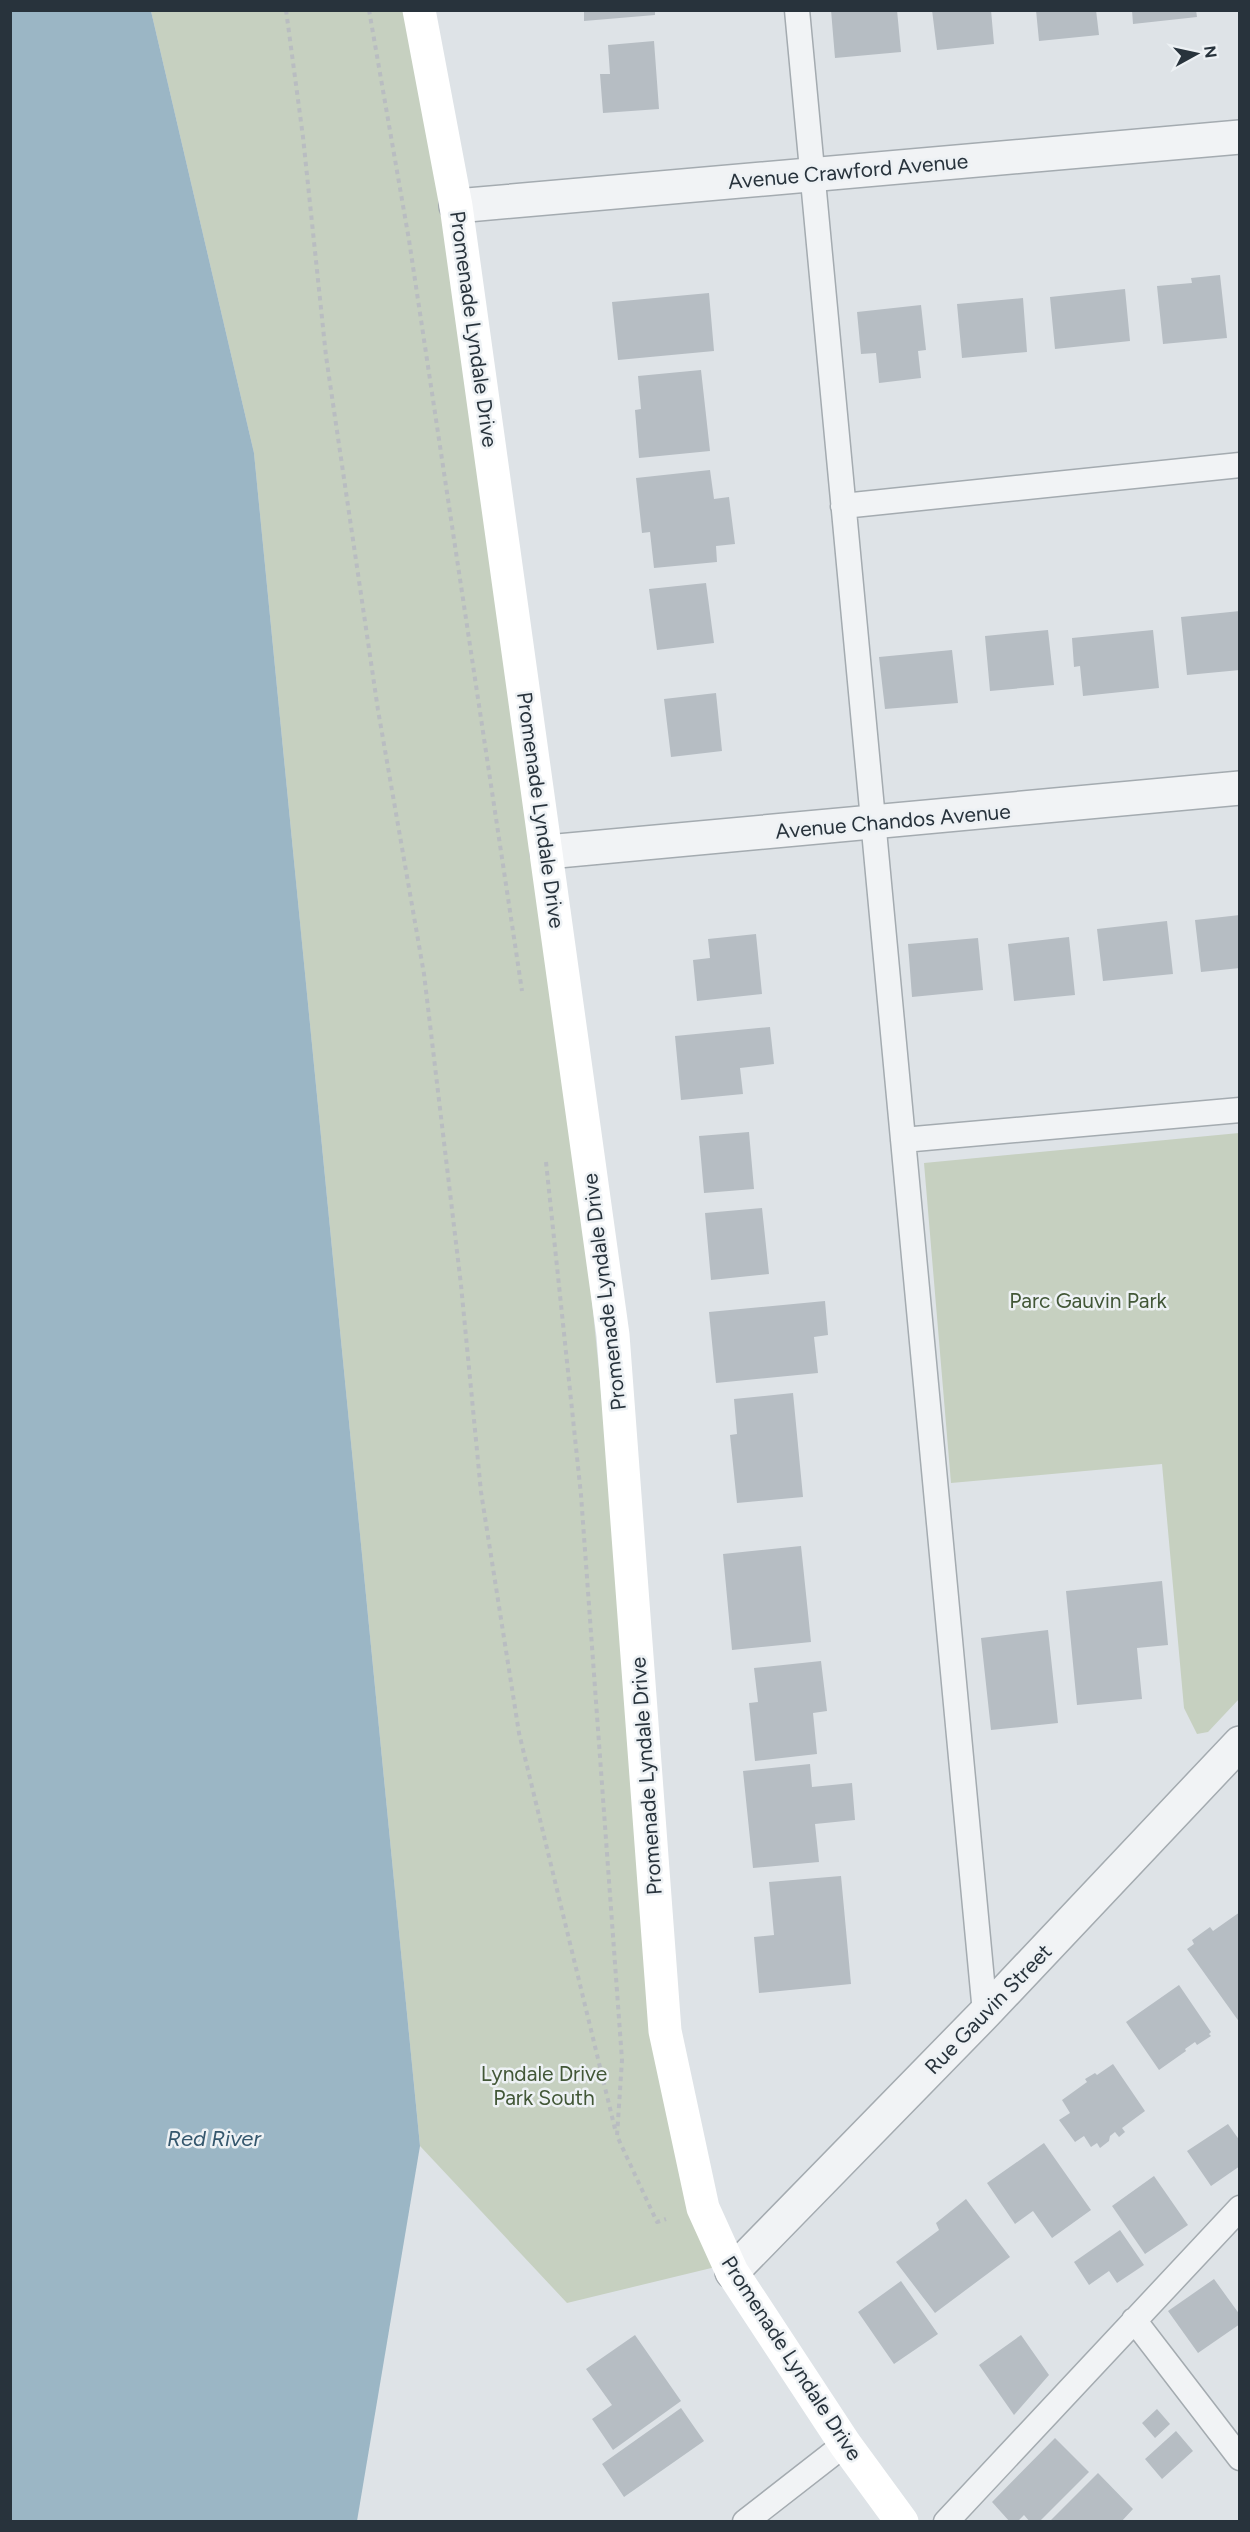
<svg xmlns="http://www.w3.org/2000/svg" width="1250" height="2532" font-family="Figtree,sans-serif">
  <rect width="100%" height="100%" fill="#dee3e7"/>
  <path fill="#c6d0c0" d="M151,11h268l128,841 118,1178 67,233 -165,40 -147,-157 -166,-1693z
    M1239,1133v566l-31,33 -11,2 -13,-26 -22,-244 -211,19 -27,-320z"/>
  <path fill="#9bb6c5" d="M11,10l140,1 103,442 166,1693 -63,375h-346z"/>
  <path fill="#b6bdc3" d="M584,10h71v5l-71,6z
    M831,10h66l4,42 -66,6z
    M932,10h59l3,34 -57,6z
    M1036,10h60l3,25 -60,6z
    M1132,10h64l1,7 -64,7z
    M654,41l5,68 -56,4 -3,-39h10l-2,-29z
    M1220,275l7,63 -64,6 -6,-58 35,-3 -1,-5z
    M1125,289l5,52 -75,8 -5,-52z
    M709,293l5,58 -96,9 -6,-58z
    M1023,298l4,54 -65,6 -5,-54z
    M921,305l5,45 -8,1 3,27 -42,5 -3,-30 -15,1 -4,-42z
    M701,370l9,81 -71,7 -4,-48 6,-1 -3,-33z
    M710,470l4,29 15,-2 6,47 -19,2 1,16 -63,6 -4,-36 -8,1 -6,-55z
    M706,583l8,60 -57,7 -8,-61z
    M1240,611v59l-53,5 -6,-58z
    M1048,630l6,55 -64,6 -5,-55z
    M1153,630l6,58 -76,8 -3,-30 -6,1 -2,-29z
    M952,650l6,53 -73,6 -6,-52z
    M716,693l6,58 -51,6 -7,-58z
    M1240,915v53l-39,4 -6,-52z
    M1167,921l6,53 -70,7 -6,-52z
    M756,934l6,60 -65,7 -4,-41 17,-2 -2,-19z
    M1069,937l6,58 -61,6 -6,-57z
    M978,938l5,52 -71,7 -4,-53z
    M770,1027l4,37 -34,4 3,26 -62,6 -6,-64z
    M749,1132l5,57 -50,4 -5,-57z
    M762,1208l7,66 -58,6 -6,-67z
    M825,1301l3,34 -14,2 4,36 -102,10 -7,-71z
    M793,1393l10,104 -66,6 -7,-68 7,-1 -3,-35z
    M801,1546l10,96 -79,8 -9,-96z
    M1162,1581l6,64 -31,3 5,51 -65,6 -11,-114z
    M1048,1630l10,93 -67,7 -10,-92z
    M821,1661l6,50 -14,2 4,41 -62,7 -6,-58 9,-1 -4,-34z
    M810,1764l2,23 40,-4 3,37 -40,4 4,38 -66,6 -10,-97z
    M841,1876l10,108 -92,9 -5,-56 20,-2 -5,-53z
    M1240,1912v111l-53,-74 7,-5 -2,-4 18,-13 3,4z
    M1179,1985l32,47 -2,2 2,2 -14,9 -2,-3 -10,7 1,2 -27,19 -33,-48z
    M1113,2064l32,47 -23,17 3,4 -6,5 -4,-5 -5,4 -1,5 -9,7 -3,-5 -6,4 -7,-11 -9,6 -16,-22 11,-7 -8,-13 25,-18 -2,-3 10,-6 2,2z
    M1228,2124l12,17v25l-29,20 -24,-35z
    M1044,2143l47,67 -39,28 -19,-27 -18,13 -28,-41z
    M1154,2176l34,49 -43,29 -33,-48z
    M966,2199l44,58 -75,56 -39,-51 43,-32 -3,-7z
    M1120,2230l24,35 -27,18 -8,-12 -20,14 -15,-23z
    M1214,2279l26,36v9l-42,29 -30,-42z
    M901,2281l37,53 -44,30 -36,-52z
    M635,2335l46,66 -68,49 -21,-31 20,-14 -26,-36z
    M1021,2335l28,40 -35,40 -35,-50z
    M681,2408l23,33 -80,56 -22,-33z
    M1157,2409l13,15 -15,14 -13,-15z
    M1176,2431l17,20 -31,28 -17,-20z
    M1055,2438l34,34 -50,50h-9l-6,-7 -7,7h-7l-18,-20z
    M1098,2473l35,36 -12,13h-72z"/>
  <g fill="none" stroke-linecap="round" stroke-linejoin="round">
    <defs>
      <path id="lane" d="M797,10l188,2003
        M843,506l397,-41
        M903,1140l337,-30
        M1134,2320l106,138
        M745,2522l100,-78
        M946,2522l294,-314"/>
      <path id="street" d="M456,206l784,-69
        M547,852l693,-64
        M732,2272l253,-259 255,-270"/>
    </defs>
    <use href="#lane" stroke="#a4abb0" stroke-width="27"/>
    <use href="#street" stroke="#a4abb0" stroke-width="36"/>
    <path stroke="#b9bdc1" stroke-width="4" stroke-dasharray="4.5 4.5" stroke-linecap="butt" d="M286,10l17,127 23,219 52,354 46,264 37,311 20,207 38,241 97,400
      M369,10l40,230 113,751
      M546,1162l35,333 41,565 -5,76 40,86 9,-3"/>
    <use href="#lane" stroke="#f1f3f5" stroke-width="24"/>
    <use href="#street" stroke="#f1f3f5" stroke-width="33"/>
    <path stroke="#fff" stroke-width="33" d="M419,10l37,196 157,1129 52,696 38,177 29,64 113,172 57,78"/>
  </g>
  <g text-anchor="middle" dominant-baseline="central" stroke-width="5" stroke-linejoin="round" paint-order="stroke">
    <g font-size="21" fill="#28333c" stroke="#edf1f4">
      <text transform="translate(848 171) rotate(-5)">Avenue Crawford Avenue</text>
      <text transform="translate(474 329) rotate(82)">Promenade Lyndale Drive</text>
      <text transform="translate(541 810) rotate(82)">Promenade Lyndale Drive</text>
      <text transform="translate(893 821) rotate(-5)">Avenue Chandos Avenue</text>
      <text transform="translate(604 1292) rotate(-97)">Promenade Lyndale Drive</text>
      <text transform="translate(646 1776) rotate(-94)">Promenade Lyndale Drive</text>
      <text transform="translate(988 2009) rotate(-46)">Rue Gauvin Street</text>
      <text transform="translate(792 2358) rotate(57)">Promenade Lyndale Drive</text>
    </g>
    <g font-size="21" fill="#425737" stroke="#edf1f4">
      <text x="1088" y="1300">Parc Gauvin Park</text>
      <text x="544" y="2073">Lyndale Drive<tspan x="544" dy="24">Park South</tspan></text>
    </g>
    <g font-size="22" font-style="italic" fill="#35576d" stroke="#edf1f4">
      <text x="214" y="2138">Red River</text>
    </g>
  </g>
  <rect width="1250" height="2532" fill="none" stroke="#28333c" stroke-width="24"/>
  <g transform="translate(1196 54) rotate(82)" stroke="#edf1f4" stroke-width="4.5" paint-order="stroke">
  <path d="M0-4.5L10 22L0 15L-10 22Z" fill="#28333c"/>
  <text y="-9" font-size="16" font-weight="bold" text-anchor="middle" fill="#28333c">N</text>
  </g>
</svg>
